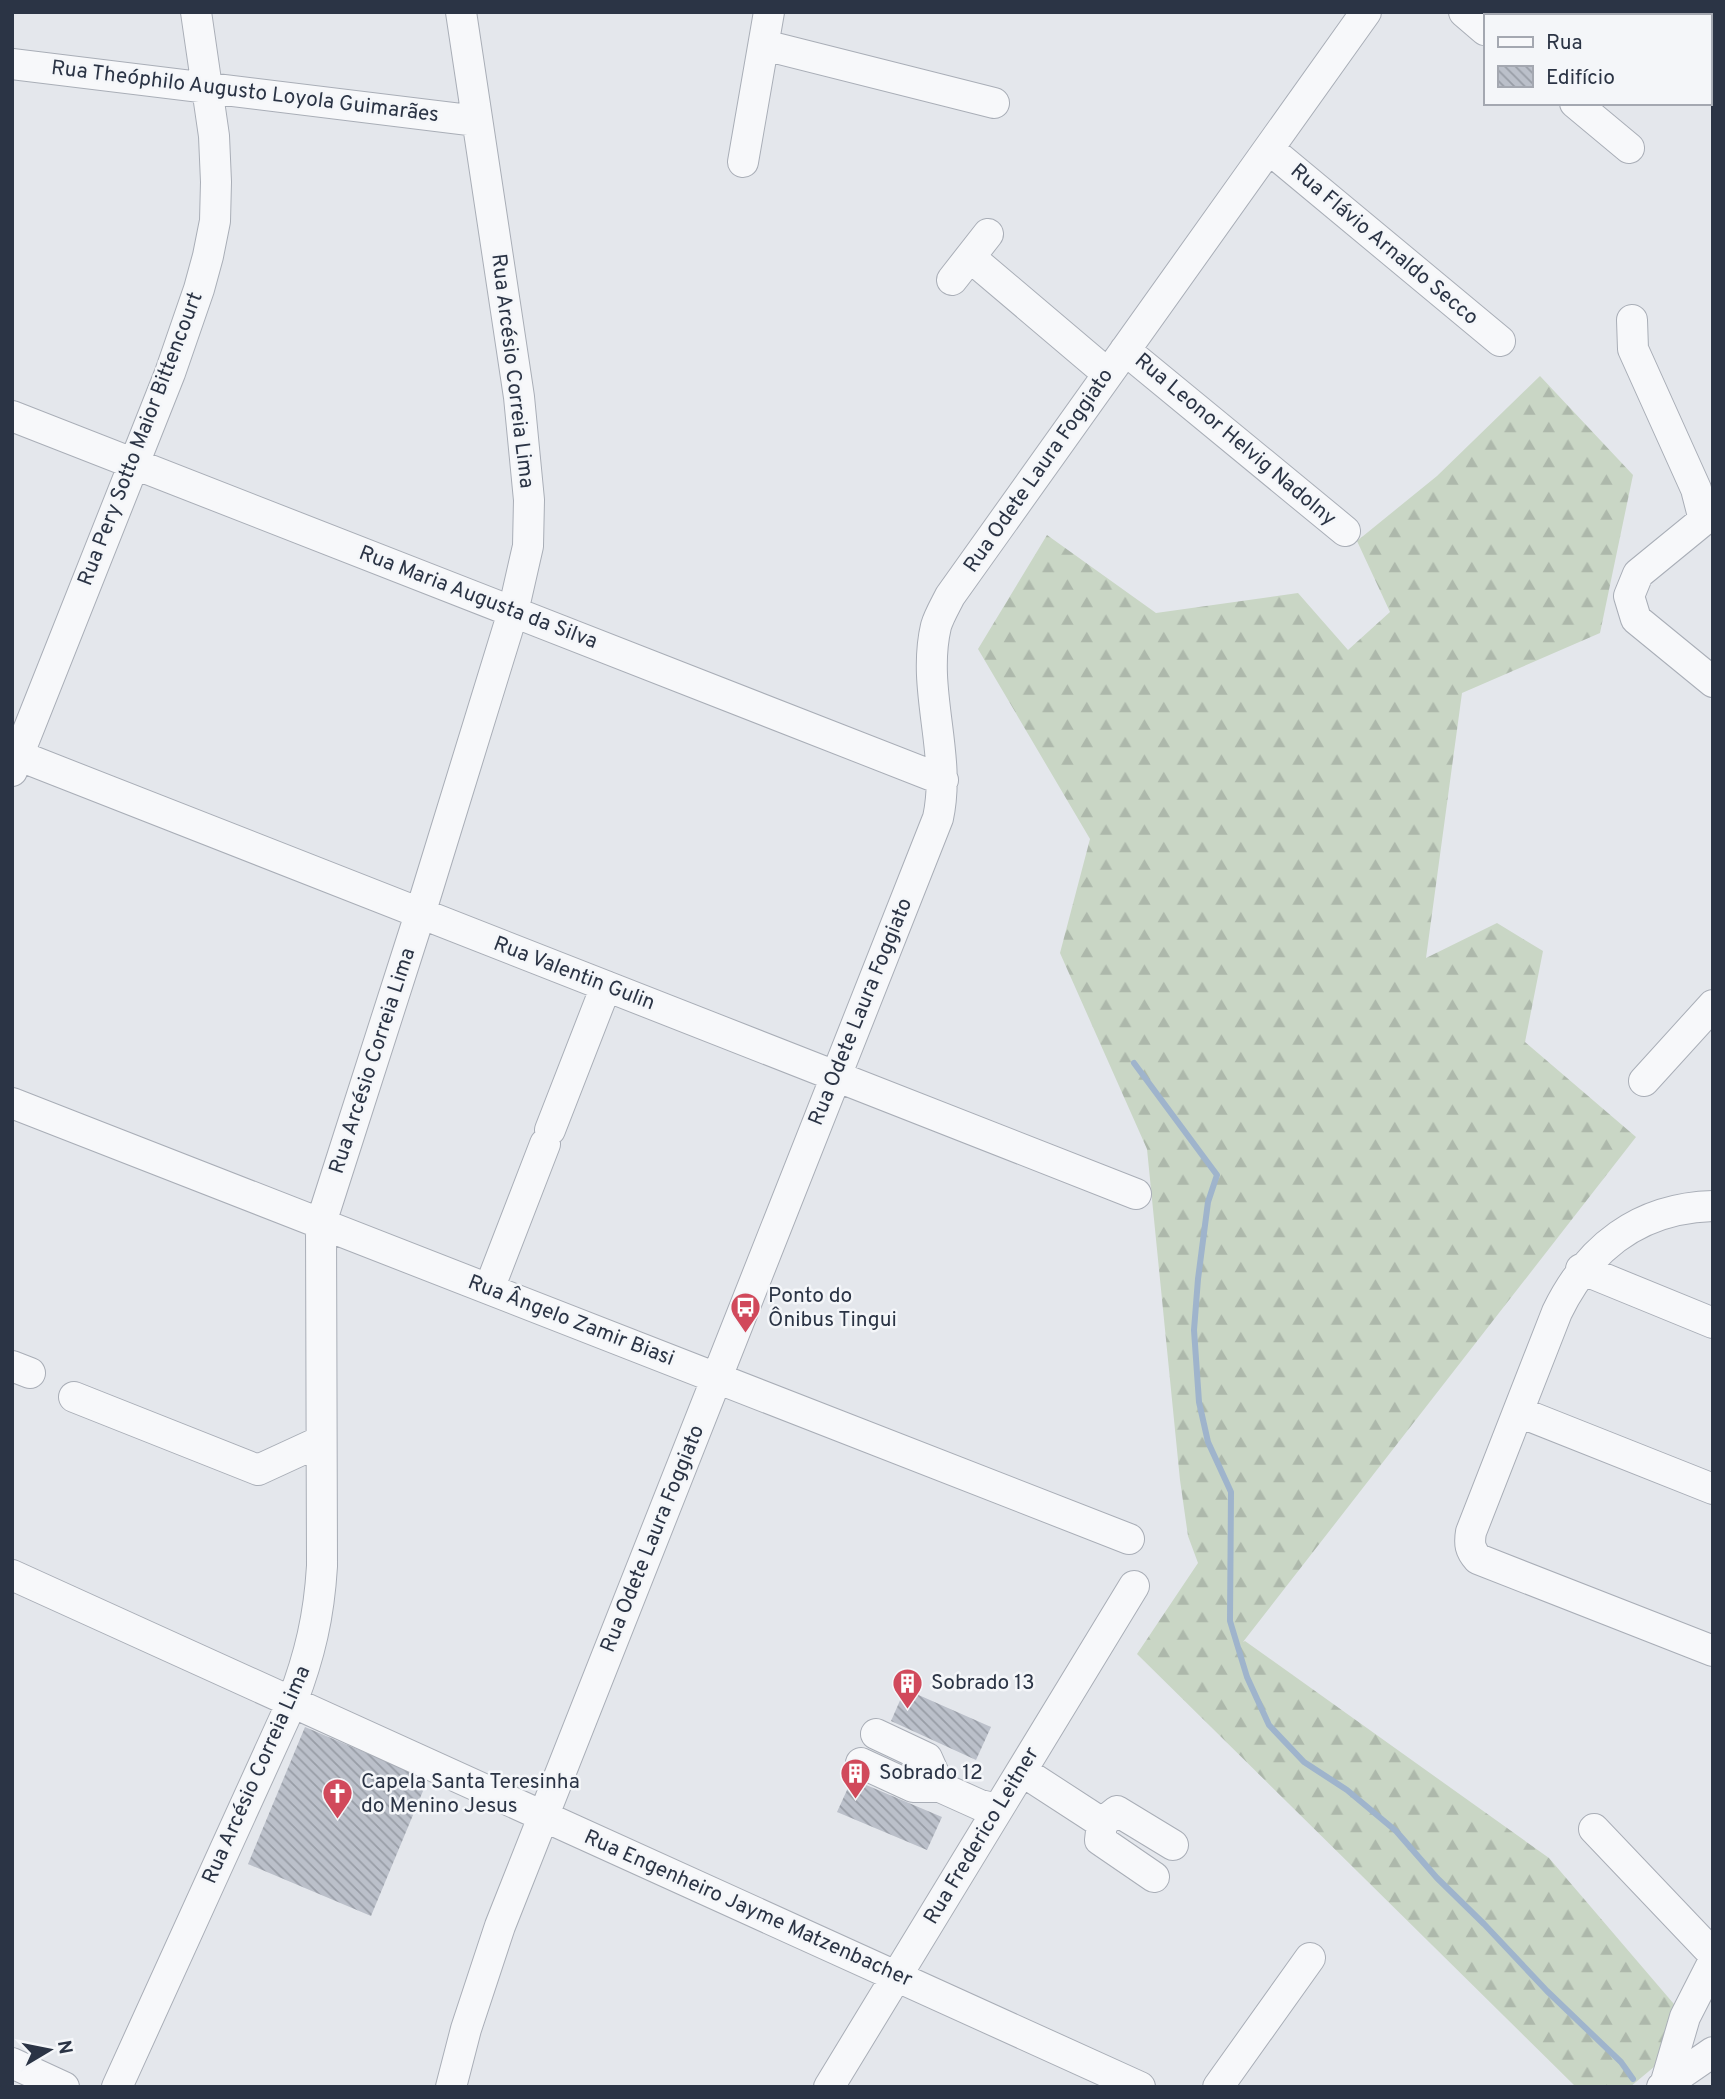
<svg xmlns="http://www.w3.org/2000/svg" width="1725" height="2099" font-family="Overpass,sans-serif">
  <defs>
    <pattern id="forest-firs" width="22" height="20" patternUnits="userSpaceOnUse" patternTransform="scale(1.75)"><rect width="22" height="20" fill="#c9d6c5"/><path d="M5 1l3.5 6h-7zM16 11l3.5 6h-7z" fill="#adb8ab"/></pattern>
    <pattern id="building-back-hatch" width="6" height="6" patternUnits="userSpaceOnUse" patternTransform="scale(1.75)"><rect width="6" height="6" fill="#bbc0ca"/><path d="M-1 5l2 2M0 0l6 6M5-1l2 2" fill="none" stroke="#989da6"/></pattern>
  </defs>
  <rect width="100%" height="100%" fill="#e4e7ec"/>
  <path fill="url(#forest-firs)" d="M1540,376l93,99 -33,158 -138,60 -36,265 71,-35 46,28 -18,91 111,95 -393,505 2,-1 304,217 148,173 -67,56h-54l-439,-433 61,-91 -10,-27 -8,-56 -33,-331 -87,-196 30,-114 -112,-190 69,-114 109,78 142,-20 50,57 42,-38 -33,-71 80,-65z"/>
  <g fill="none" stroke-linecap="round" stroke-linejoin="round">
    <path stroke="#9fb4cc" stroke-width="6" d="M1134,1063l83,112 -9,27 -10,77 -4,51 5,72 9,40 23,50 -1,129 17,56 22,48 35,37 43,28 49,41 41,47 47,46 63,67 74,71 12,17"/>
  </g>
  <path fill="url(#building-back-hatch)" d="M905,1689l86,38 -15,33 -85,-39z
    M305,1727l123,52 -57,137 -123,-52z
    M852,1779l90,38 -15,33 -90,-38z"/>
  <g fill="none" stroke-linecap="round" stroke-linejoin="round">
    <defs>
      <path id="minor" d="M1464,12l21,18
        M764,45l230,58
        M12,64l465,57
        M1575,103l54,45
        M1269,149l231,192
        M743,162l26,-150
        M970,257l138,117
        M952,280l36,-46
        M1632,320l1,29 63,140 8,31 -66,54 -9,22 7,23 77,63
        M1125,350l220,181
        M12,416l931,364
        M12,753l1124,441
        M12,771l158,-398 29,-84 9,-33 7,-35 1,-39 -2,-46 -18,-124
        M1644,1081l69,-76
        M12,1103l1117,436
        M550,1130l56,-144
        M1713,1206c-74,2 -125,42 -156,106l-86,220c-2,12 -1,18 7,27l235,92
        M1581,1269l132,54
        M489,1289l56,-145
        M12,1366l18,7
        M74,1397l184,73 63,-29
        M1519,1412l194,77
        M12,1575l1128,512
        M861,1763l52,24h27l-13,-29 -51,-24
        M1022,1771l80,52
        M940,1787l40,18 18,4
        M1594,1829l119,125
        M1154,1877l-54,-37 2,-17 15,-12 56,34
        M12,2063l52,24
        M1665,2085l20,-68 28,-55
        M117,2087l175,-385c18,-47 27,-86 30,-136l-1,-343 99,-309 93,-302 15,-66 1,-46 -10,-103 -58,-385
        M451,2087l15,-58 34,-103 438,-1108c14,-64 -17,-128 -2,-192 3,-10 9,-20 14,-30l416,-584
        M829,2087l305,-501
        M1218,2087l92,-129
        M1662,2087l51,-35"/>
    </defs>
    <use href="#minor" stroke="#a9aeb7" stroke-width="32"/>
    <use href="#minor" stroke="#f7f8fa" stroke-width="30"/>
  </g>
  <defs>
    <symbol id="bus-pin" viewBox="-11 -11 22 30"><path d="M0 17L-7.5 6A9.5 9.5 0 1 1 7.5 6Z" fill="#d1495b" stroke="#f4f6f9"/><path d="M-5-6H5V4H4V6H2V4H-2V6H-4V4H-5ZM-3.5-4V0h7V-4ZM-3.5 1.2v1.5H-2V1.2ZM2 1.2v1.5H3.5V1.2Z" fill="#fff"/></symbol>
    <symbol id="building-pin" viewBox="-11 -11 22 30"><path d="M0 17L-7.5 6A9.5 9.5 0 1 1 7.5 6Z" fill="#d1495b" stroke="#f4f6f9"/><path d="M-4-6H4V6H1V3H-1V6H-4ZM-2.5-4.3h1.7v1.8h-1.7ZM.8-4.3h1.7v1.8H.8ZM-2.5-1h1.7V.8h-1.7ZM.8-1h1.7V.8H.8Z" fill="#fff"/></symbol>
    <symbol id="church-pin" viewBox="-11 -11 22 30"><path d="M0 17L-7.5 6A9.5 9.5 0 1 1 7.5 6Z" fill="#d1495b" stroke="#f4f6f9"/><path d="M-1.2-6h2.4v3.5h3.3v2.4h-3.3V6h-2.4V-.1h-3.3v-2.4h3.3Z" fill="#fff"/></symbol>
  </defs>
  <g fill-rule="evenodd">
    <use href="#bus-pin" x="728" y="1290" width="35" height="47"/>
    <use href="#building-pin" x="890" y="1666" width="35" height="47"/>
    <use href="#building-pin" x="838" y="1756" width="35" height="47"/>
    <use href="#church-pin" x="320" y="1776" width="35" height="47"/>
  </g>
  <g text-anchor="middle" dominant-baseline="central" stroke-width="5" stroke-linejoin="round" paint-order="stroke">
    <g font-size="21" fill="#2b3445" stroke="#f4f6f9">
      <text transform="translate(245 92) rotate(7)">Rua Theóphilo Augusto Loyola Guimarães</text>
      <text transform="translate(1384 245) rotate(40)">Rua Flávio Arnaldo Secco</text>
      <text transform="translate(512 371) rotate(83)">Rua Arcésio Correia Lima</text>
      <text transform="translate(141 439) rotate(-69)">Rua Pery Sotto Maior Bittencourt</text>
      <text transform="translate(1235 440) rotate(40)">Rua Leonor Helvig Nadolny</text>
      <text transform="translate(1039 471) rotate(-55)">Rua Odete Laura Foggiato</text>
      <text transform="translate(478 598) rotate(21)">Rua Maria Augusta da Silva</text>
      <text transform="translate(574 974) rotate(21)">Rua Valentin Gulin</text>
      <text transform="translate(861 1012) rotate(-68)">Rua Odete Laura Foggiato</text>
      <text transform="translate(373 1061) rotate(-72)">Rua Arcésio Correia Lima</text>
      <text transform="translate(571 1321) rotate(21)">Rua Ângelo Zamir Biasi</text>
      <text transform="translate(653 1539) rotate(-68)">Rua Odete Laura Foggiato</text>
      <text transform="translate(257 1775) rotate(-66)">Rua Arcésio Correia Lima</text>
      <text transform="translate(982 1836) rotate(-59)">Rua Frederico Leitner</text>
      <text transform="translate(748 1909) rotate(24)">Rua Engenheiro Jayme Matzenbacher</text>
    </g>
    <g font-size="21" fill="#2b3445" stroke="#f4f6f9" text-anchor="start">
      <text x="768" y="1296">Ponto do<tspan x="768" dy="24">Ônibus Tingui</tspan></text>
      <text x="931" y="1683">Sobrado 13</text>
      <text x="879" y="1773">Sobrado 12</text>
      <text x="361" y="1782">Capela Santa Teresinha<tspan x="361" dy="24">do Menino Jesus</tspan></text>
    </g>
  </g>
  <rect width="1725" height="2099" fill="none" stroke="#2b3445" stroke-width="28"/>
  <rect x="1484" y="14" width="228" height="91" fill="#f4f6f9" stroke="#a4a8b1" stroke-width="2"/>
  <rect x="1498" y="37" width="35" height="10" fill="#f7f8fa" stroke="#a4a8b1" stroke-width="2"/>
  <text x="1546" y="49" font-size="21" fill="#2b3445">Rua</text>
  <rect x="1498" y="66" width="35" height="21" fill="url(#building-back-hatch)" stroke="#a4a8b1" stroke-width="2"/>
  <text x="1546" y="84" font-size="21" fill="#2b3445">Edifício</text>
  <g transform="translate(49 2050) rotate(80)" stroke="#f4f6f9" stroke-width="5" paint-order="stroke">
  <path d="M0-5L12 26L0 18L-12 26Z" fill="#2b3445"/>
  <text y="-10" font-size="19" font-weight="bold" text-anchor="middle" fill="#2b3445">N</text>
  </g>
</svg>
